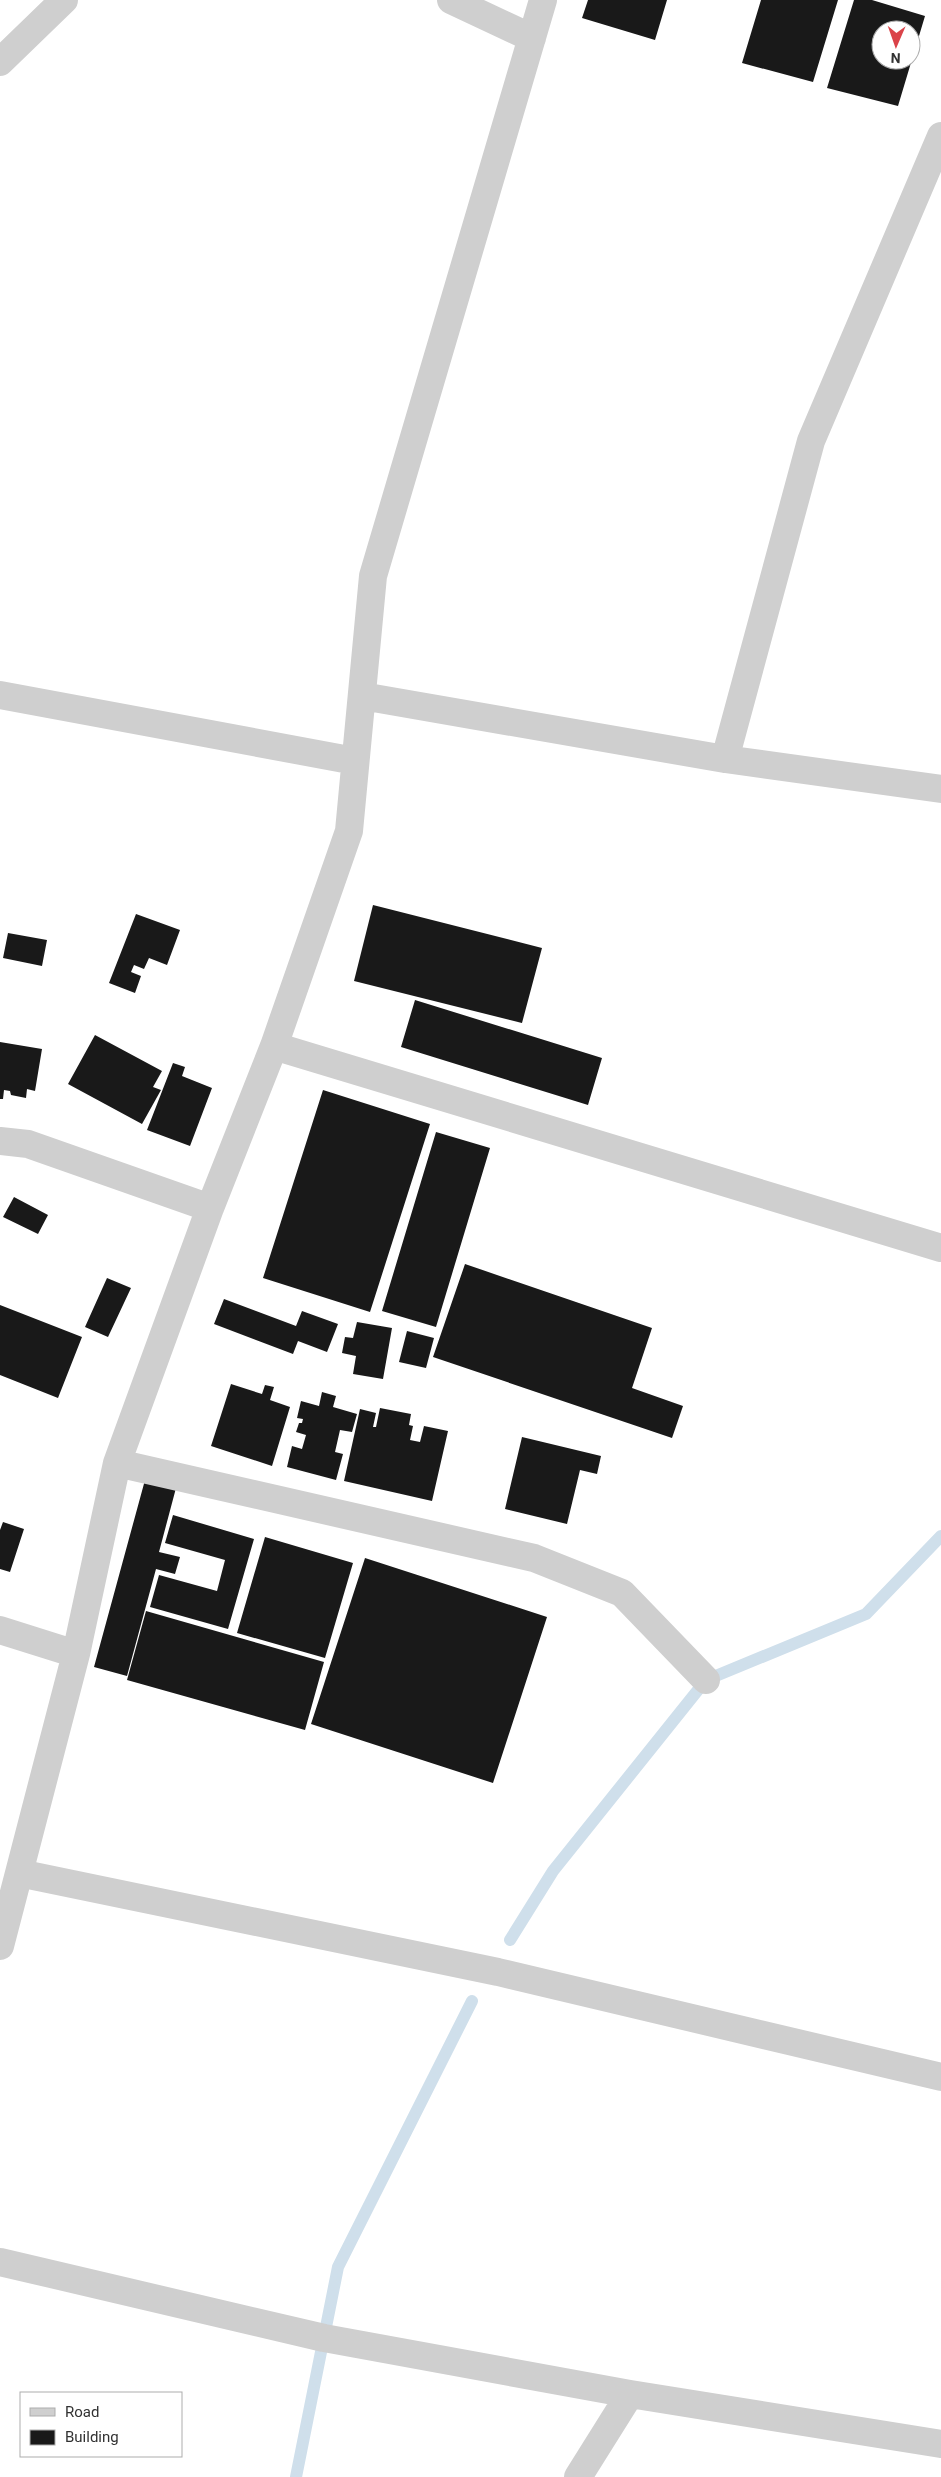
<svg xmlns="http://www.w3.org/2000/svg" width="941" height="2477" viewBox="0 0 941 2477" font-family="Roboto,sans-serif">
<style>
.lines{fill:none;stroke-linecap:round;stroke-linejoin:round}
.stream{stroke:#cfdfeb;stroke-width:12}
.building{fill:#191919;fill-rule:evenodd}
.minor{stroke:#cfcfcf;stroke-width:28}
</style>
<rect width="100%" height="100%" fill="#fff"/>
<g class="lines">
<!-- stream -->
<path class="stream" d="M510,1940L553,1871L706,1680L866,1614L941,1536
M296,2477L338,2267L472,2001"/>
</g>
<!-- building -->
<path class="building" d="M588,0H667L655,40L582,18Z
M761,0H838L813,82L742,63Z
M854,0H872L925,16L898,106L827,88ZM881,30H911V60H881Z
M373,905L542,948L522,1023L354,981Z
M136,914L180,930L167,965L149,958L144,969L134,965L131,972L141,976L135,993L109,983Z
M8,933L47,940L42,966L3,958Z
M415,1000L602,1058L588,1105L401,1047Z
M95,1035L162,1071L153,1087L161,1090L142,1124L68,1084Z
M0,1042L42,1049L35,1091L27,1089L26,1098L11,1095L10,1091L4,1090L3,1099H0Z
M173,1063L185,1067L182,1076L212,1088L190,1146L147,1130Z
M323,1090L430,1124L370,1312L263,1278Z
M436,1132L490,1148L436,1327L382,1311Z
M14,1197L48,1215L38,1234L3,1217Z
M465,1264L652,1328L632,1388L683,1406L672,1438L433,1357Z
M107,1278L131,1288L108,1337L85,1327Z
M224,1299L296,1326L302,1311L338,1324L327,1352L298,1341L293,1354L214,1324Z
M0,1305L82,1337L58,1398L0,1375Z
M357,1322L392,1328L383,1379L353,1374L356,1356L342,1353L345,1337L353,1338Z
M407,1331L434,1338L426,1368L399,1362Z
M231,1384L262,1394L265,1385L274,1387L270,1400L290,1407L272,1466L211,1446Z
M322,1392L336,1396L333,1407L357,1414L352,1432L340,1430L335,1452L343,1454L336,1480L287,1467L292,1446L302,1449L306,1435L296,1432L299,1423H302L303,1419L297,1418L301,1401L319,1406Z
M380,1408L411,1414L409,1425L413,1426L410,1440L420,1442L424,1426L448,1431L432,1501L344,1481L360,1409L376,1413L373,1427H376Z
M522,1437L601,1456L597,1474L580,1470L567,1524L505,1509Z
M145,1480L176,1488L159,1552L180,1557L175,1574L156,1569L127,1676L94,1667Z
M173,1515L254,1539L228,1629L150,1607L159,1575L217,1591L225,1560L165,1543Z
M3,1522L24,1529L10,1572L0,1569V1530Z
M265,1537L353,1563L325,1658L237,1633Z
M365,1558L547,1617L493,1783L311,1724Z
M146,1611L324,1662L305,1730L127,1680Z"/>
<g class="lines">
<!-- minor -->
<path class="minor" d="M451,0L532,38
M0,62L64,0
M0,695L355,761
M362,696L725,759L941,789
M725,759L811,441L941,136
M274,1046L941,1248
M0,1141L28,1144L210,1208
M117,1463L534,1558L622,1593L706,1680
M0,1630L76,1654
M19,1873L498,1972L941,2077
M0,1946L76,1654L117,1463L210,1208L274,1046L349,831L373,576L543,0
M0,2262L324,2338L630,2394L941,2444
M578,2477L630,2394"/>
</g>
<!-- legend -->
<rect x="20" y="2392" width="162" height="65" fill="#ffffff" stroke="#adadad"/>
<rect x="30" y="2408" width="25" height="8" fill="#cfcfcf" stroke="#adadad"/>
<text x="65" y="2417" font-size="15" fill="#323232">Road</text>
<rect x="30" y="2430" width="25" height="15" fill="#191919" stroke="#adadad"/>
<text x="65" y="2442" font-size="15" fill="#323232">Building</text>
<!-- north arrow -->
<g transform="translate(896 45) rotate(182)"><circle r="24" fill="#ffffff" stroke="#adadad"/>
<path d="M0-4L9 19L0 12L-9 19Z" fill="#da4349"/>
<text y="-8" font-size="14" font-weight="bold" text-anchor="middle" fill="#323232">N</text>
</g>
</svg>
